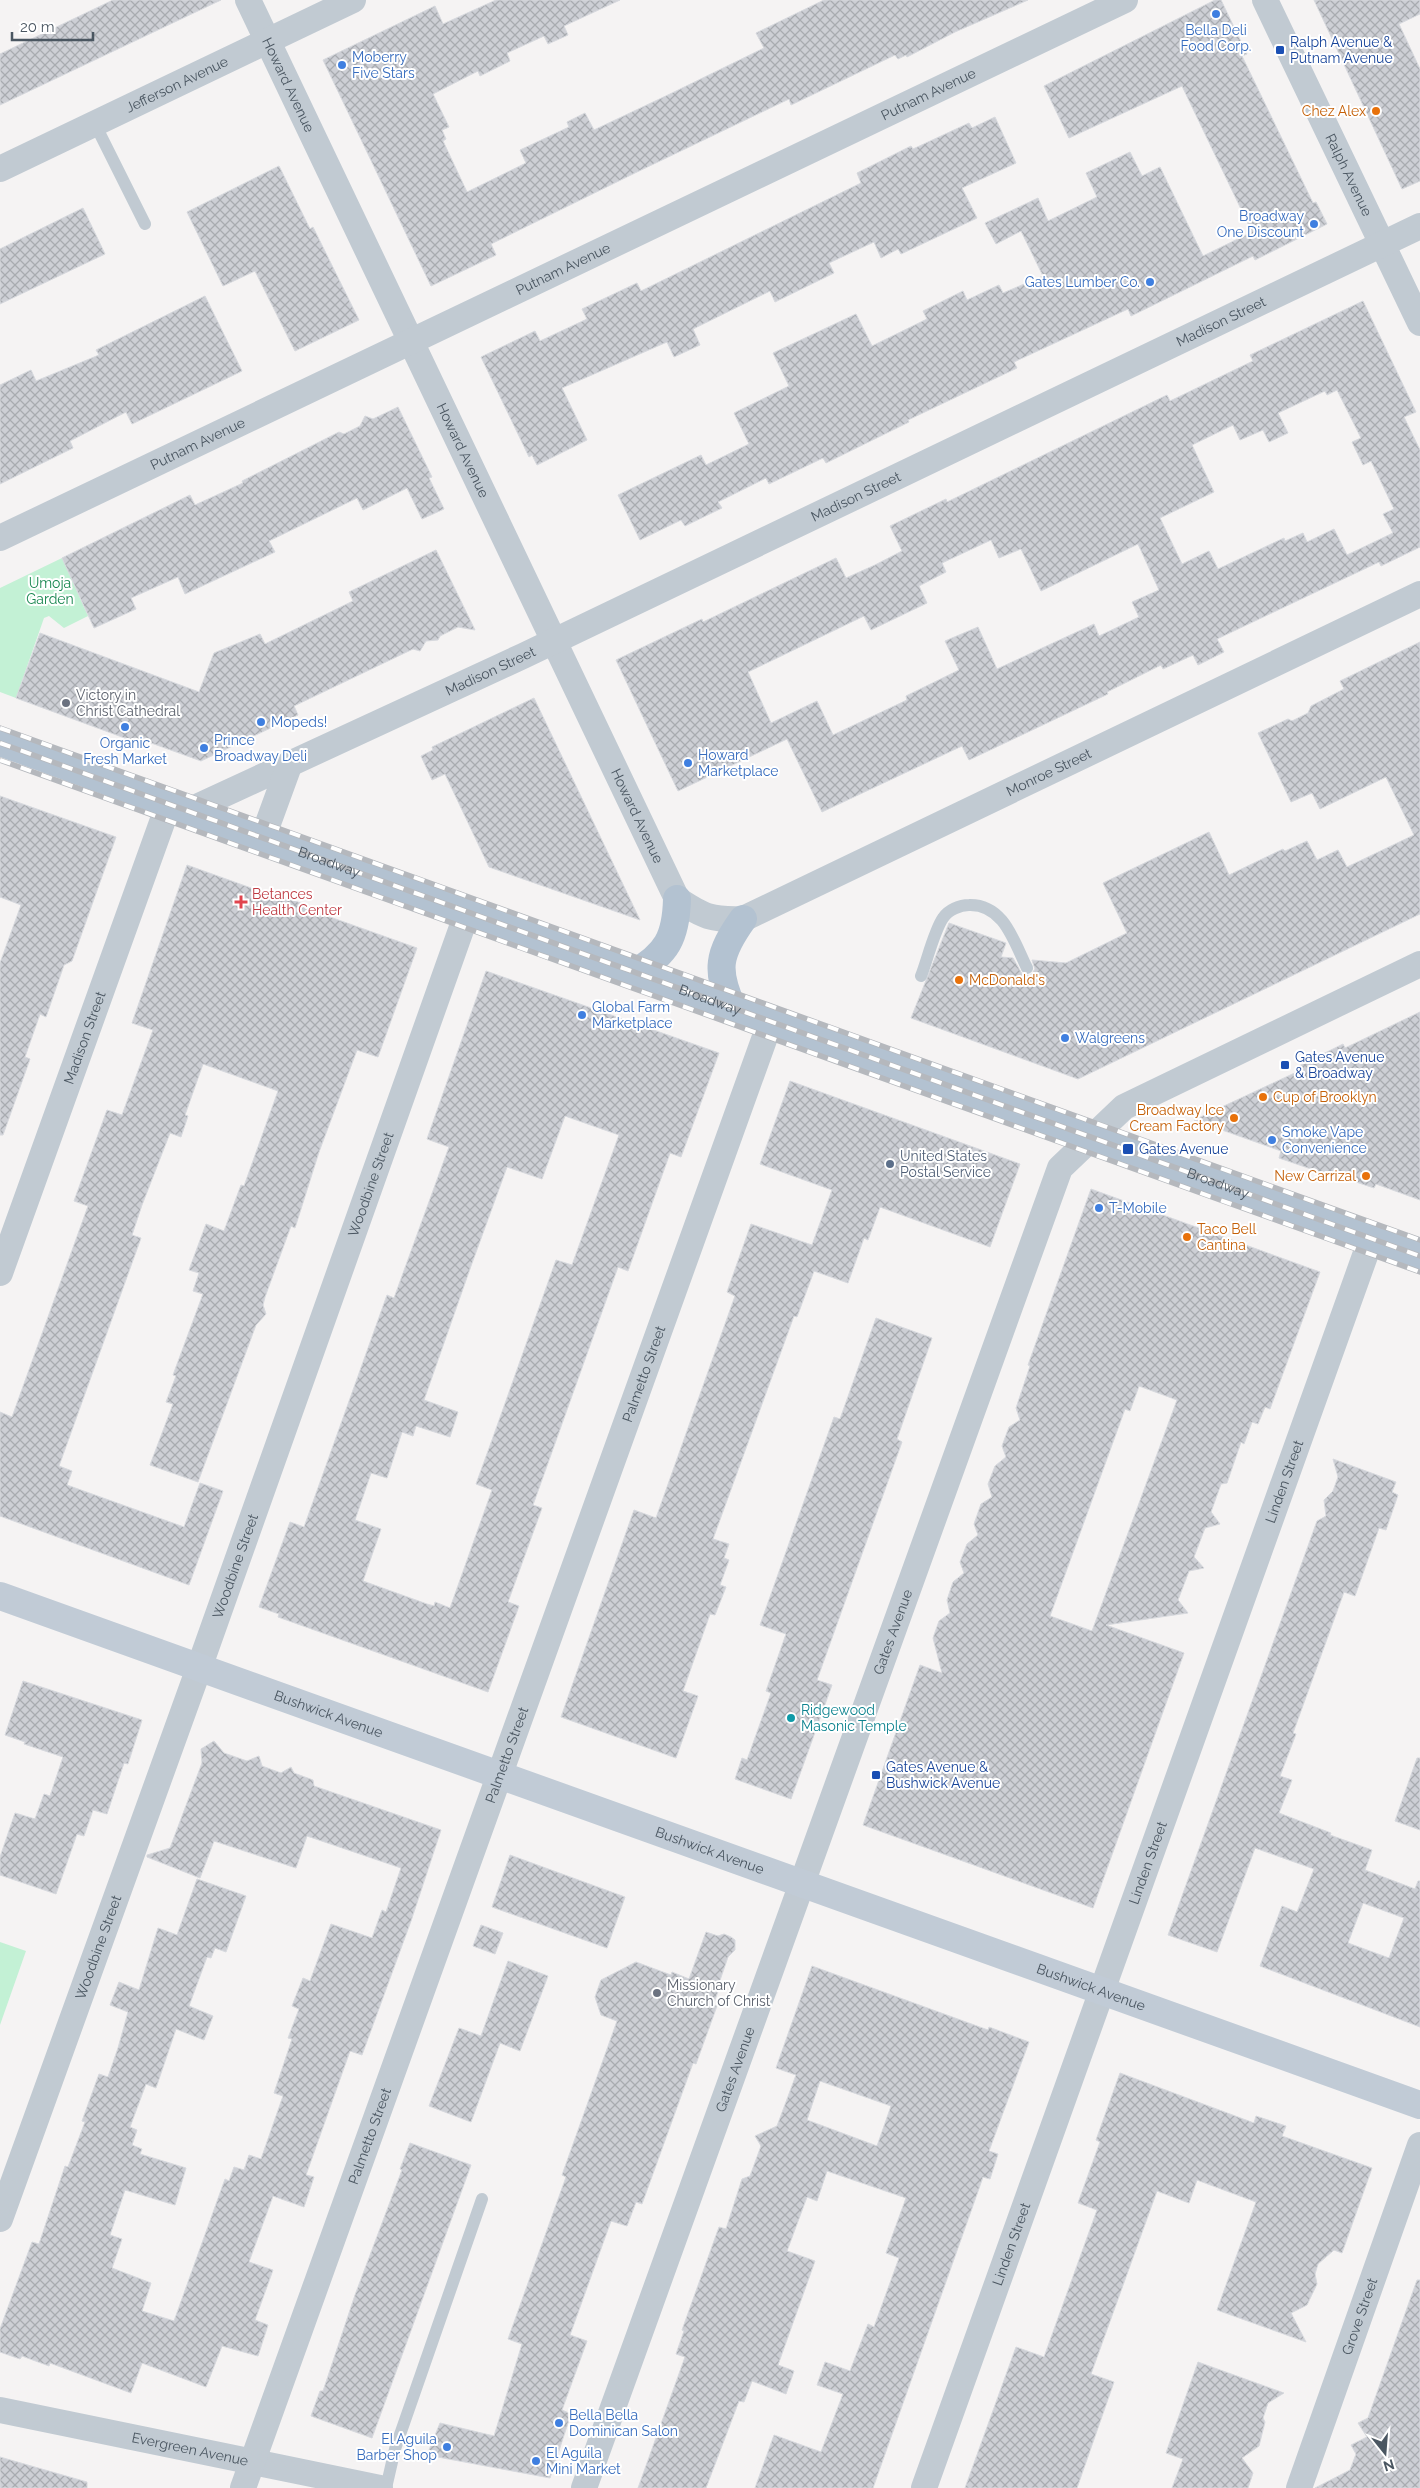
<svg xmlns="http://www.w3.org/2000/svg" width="1420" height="2488" viewBox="0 0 1420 2488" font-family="Raleway,sans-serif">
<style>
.green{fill:#c3f1d5}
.building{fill:url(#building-cross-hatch);stroke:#d7d9de;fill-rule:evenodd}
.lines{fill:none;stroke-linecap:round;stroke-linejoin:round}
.service{stroke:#c1cad2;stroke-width:12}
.minor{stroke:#c1cad2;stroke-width:26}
.secondary{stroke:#c1cbd6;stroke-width:28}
.primary{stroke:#b3c2d1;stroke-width:28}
.rail-casing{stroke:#b5b8bd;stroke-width:5.5}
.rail{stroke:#fff;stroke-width:4;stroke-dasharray:11;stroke-linecap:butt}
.shop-dot{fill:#3f7fe0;stroke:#fff;stroke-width:2}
.transit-dot{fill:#1a4fb4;stroke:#fff;stroke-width:2}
.food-dot{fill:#e8710a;stroke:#fff;stroke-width:2}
.worship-dot{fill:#6b7280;stroke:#fff;stroke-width:2}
.health-dot{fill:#e0444e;stroke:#fff;stroke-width:2}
.service-dot{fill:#5c6f8a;stroke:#fff;stroke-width:2}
.culture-dot{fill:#0f9aa8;stroke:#fff;stroke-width:2}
.labels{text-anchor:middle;stroke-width:4;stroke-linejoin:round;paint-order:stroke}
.shop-label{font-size:14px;fill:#366cbe;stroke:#fff;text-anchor:start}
.transit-label{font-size:14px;fill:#164399;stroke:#fff;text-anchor:start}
.street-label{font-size:14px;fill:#4a5661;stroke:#fff}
.food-label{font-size:14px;fill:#c56008;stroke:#fff;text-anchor:end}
.park-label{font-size:14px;fill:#17864f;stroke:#fff}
.worship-label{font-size:14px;fill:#5b616d;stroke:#fff;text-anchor:start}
.health-label{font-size:14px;fill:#be3a42;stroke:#fff;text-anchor:start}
.service-label{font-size:14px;fill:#4e5e75;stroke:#fff;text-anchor:start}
.culture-label{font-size:14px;fill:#0d838f;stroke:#fff;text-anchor:start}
</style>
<defs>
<pattern id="building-cross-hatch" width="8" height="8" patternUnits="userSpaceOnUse" patternTransform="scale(1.25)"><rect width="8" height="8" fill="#cdcfd5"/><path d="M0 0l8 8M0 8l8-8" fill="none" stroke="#a8abb0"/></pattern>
</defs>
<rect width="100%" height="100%" fill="#f5f3f3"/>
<!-- green -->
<path class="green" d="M62,558L88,616L64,628L49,616L44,618L16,698L0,692V588Z
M0,1942L26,1951L0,2025Z"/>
<!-- building -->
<path class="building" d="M113,0H221L0,105V54Z
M496,0H620L564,26L568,35L548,44L544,36L507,53L510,61L480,76L478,71L433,94L449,127L442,130L446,139L443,141L467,192L526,163L520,150L569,127L567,122L585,113L594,130L670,94L764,48L756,33L824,0H1028L955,32L907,57L906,55L898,59L895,55L791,105L789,99L637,172L491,244L496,255L431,286L323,60L435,6L443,24Z
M1215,0H1221L1247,54L1242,56L1313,203L1316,202L1327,224L1255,260L1253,256L1131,316L1128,309L1014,362L1017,368L908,420L909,422L826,463L823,458L769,484L766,478L718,502L722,508L685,526L681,520L640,540L618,495L701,455L706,465L749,444L734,413L789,386L773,353L856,314L872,346L927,319L923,311L963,291L967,300L999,285L1003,293L1043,276L1021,231L996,244L985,223L1038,198L1048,221L1097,197L1086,173L1130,152L1142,176L1160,167L1203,256L1252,232L1182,86L1069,138L1044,86Z
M1314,0H1420V14L1399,24L1420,69V181L1402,189Z
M995,117L1016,163L962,188L977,218L901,254L898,249L881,258L874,242L829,263L834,273L775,302L770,291L693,329L700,345L674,357L667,342L562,388L587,440L537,465L532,455L529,457L481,357L535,331L540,341L587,319L582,309L637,283L641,291L861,183L857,173L911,146L913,149L969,123L972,128Z
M279,166L310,229L313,227L359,320L295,351L255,271L223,286L187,212Z
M83,208L105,254L0,304V249Z
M205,296L242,371L132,424L126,412L70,441L73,448L0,484V385L31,370L36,381L99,355L96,350Z
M1363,301L1416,412L1404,417L1420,450V547L1381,566L1379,562L1217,639L1224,652L1198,665L1193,655L1163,669L1161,665L1107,692L1108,694L969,760L962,746L822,812L787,739L678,791L616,660L702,619L703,622L836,558L846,578L875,565L902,551L890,526L946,499L947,502L1167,395L1170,401L1253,361L1250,355ZM1337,390L1361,438L1352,442L1363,465L1371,461L1394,509L1383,514L1393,533L1347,555L1334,529L1307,542L1303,533L1285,541L1284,538L1218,569L1209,551L1182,564L1160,518L1214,492L1192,445L1233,425L1240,440L1263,430L1269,442L1288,433L1278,413L1325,391L1327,395ZM991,540L999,558L1021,549L1041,591L1138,544L1159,590L1132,602L1139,617L1099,636L1094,624L997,669L978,627L945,641L959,670L906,696L907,700L833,735L817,701L771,723L748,672L864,616L871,630L927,603L919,586L946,572L942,563Z
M398,407L432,477L429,478L444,509L422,519L407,488L363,510L357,498L269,541L275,552L185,594L178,577L131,598L136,609L94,628L62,558L190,495L195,505L243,483L242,481L339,432L344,434L360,426L365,416L373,419Z
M436,550L475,630L458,627L440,636L438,640L426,641L420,651L413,649L294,706L298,715L201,761L143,740L141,744L16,698L40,633L199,692L214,653L260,634L265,644L353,601L349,592Z
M1420,642V914L1078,1079L911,1018L949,923L1006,943L1001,957L1013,958L1022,974L1030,976L1035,969L1032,960L1066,963L1127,933L1103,883L1209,832L1229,875L1283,849L1285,851L1307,841L1317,860L1338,850L1347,867L1414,835L1386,777L1320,809L1312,793L1291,802L1258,733L1288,719L1292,721L1308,713L1311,706L1344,689L1340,681Z
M534,698L640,920L489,867L445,774L432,780L421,756L433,750L432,747Z
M0,796L116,837L72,961L64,965L46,1017L40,1014L25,1057L30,1059L3,1135H0V963L21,905L0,897Z
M187,865L279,898L280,895L303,904L302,907L417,948L378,1057L357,1050L319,1152L295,1228L291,1226L265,1297L263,1305L266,1314L256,1325L198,1482L150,1465L173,1404L166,1402L176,1376L173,1375L203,1294L193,1291L199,1273L189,1270L206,1224L224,1231L241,1185L244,1186L278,1091L203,1064L185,1115L188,1116L181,1137L170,1133L142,1205L132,1235L141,1238L59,1466L72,1471L67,1485L184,1527L200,1483L223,1491L189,1585L0,1516V1412L12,1417L88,1206L74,1201L107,1110L122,1115L153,1030L132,1023Z
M486,971L719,1053L681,1157L670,1153L628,1271L618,1267L533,1505L542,1508L508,1602L519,1606L488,1692L278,1617L279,1614L259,1607L290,1522L304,1527L387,1295L394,1298L442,1166L449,1147L427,1139ZM565,1116L619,1135L572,1265L556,1260L492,1440L476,1484L492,1490L450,1608L435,1602L434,1606L427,1604L363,1581L381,1529L355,1520L371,1473L387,1478L402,1432L413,1436L416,1426L450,1437L458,1412L424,1400L471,1266L507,1167L542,1179Z
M1420,1012V1200L1376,1184L1374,1188L1350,1180L1349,1182L1279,1158L1281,1151L1194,1120L1301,1070L1299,1066L1343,1044L1345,1048Z
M790,1081L1020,1164L990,1247L880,1207L868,1240L864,1238L848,1283L814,1271L797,1317L794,1316L713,1539L729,1544L724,1558L729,1560L720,1585L726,1587L715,1615L710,1614L683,1691L698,1696L676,1758L561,1717L634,1510L656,1518L735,1296L727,1292L751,1224L812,1245L832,1190L760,1164Z
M1091,1189L1320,1272L1270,1409L1265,1407L1258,1424L1252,1422L1244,1444L1241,1442L1227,1483L1221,1484L1211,1512L1220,1524L1205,1528L1194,1557L1204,1568L1189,1571L1178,1600L1188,1613L1106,1625L1184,1653L1093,1908L863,1825L920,1665L942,1673L933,1638L939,1621L950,1613L947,1600L953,1582L964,1573L960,1562L967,1544L978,1535L974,1524L981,1504L992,1497L988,1484L995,1466L1006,1457L1002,1446L1009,1427L1020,1420L1016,1408L1030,1366L1028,1365ZM1139,1386L1177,1400L1092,1631L1050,1616L1125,1409L1130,1411Z
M876,1318L932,1338L897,1439L902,1442L817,1680L832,1685L791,1799L735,1779L742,1758L747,1760L771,1693L766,1691L786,1634L760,1625L834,1417L840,1419Z
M1333,1459L1396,1482L1392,1492L1398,1495L1386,1530L1379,1528L1355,1596L1344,1592L1293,1733L1296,1734L1280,1776L1292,1780L1279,1813L1331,1833L1330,1835L1372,1850L1365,1870L1415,1889L1418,1881H1420V2027L1260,1966L1282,1906L1297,1912L1314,1869L1255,1848L1217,1952L1168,1935L1317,1521L1326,1516L1324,1500L1333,1491L1338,1477ZM1363,1903L1404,1918L1389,1958L1348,1943Z
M23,1681L142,1720L128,1764L124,1763L107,1814L93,1810L84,1836L77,1834L56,1894L0,1875V1857L15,1813L35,1819L44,1794L50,1796L63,1757L24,1744L25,1742L5,1735Z
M214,1741L224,1753L247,1761L259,1756L262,1766L281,1773L291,1767L294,1773L313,1780L314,1786L441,1830L411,1921L362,2055L350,2051L306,2175L314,2177L304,2207L273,2196L249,2262L273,2270L255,2320L268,2325L258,2356L222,2346L206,2387L142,2363L131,2393L50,2363L49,2366L22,2356L20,2359L0,2352V2329L32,2242L39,2244L65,2166L68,2167L85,2122L82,2121L99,2074L108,2077L118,2048L128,2012L110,2005L119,1982L139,1990L158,1928L177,1935L197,1879L246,1896L226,1952L215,1948L211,1958L207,1957L189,2006L213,2016L204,2040L176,2029L156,2088L146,2084L130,2127L137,2130L132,2145L142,2149L140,2154L186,2168L175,2205L125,2190L110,2235L122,2239L112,2268L151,2283L142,2311L174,2321L225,2179L229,2181L234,2167L244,2170L249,2155L261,2159L283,2096L274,2093L292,2039L288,2038L299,2009L292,2006L303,1978L310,1981L331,1924L372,1938L382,1910L386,1912L401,1868L307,1836L296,1868L214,1841L200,1878L147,1857V1855L170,1848L202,1763L201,1749Z
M1417,1758H1420V1830L1395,1821Z
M510,1855L625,1897L607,1948L492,1907Z
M481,1925L503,1933L495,1954L473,1946Z
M706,1932L718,1936L724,1934L731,1937L735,1940V1950L728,1957L717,1989H719L713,2005L717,2006L696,2064L693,2063L642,2204L636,2202L627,2226L611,2221L570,2335L587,2341L562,2410L571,2414L550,2478L427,2455L440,2423L494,2436L522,2344L508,2339L566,2177L562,2175L617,2021L601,2015L595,1997L601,1980L636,1962L671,1975L672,1972L689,1979Z
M508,1961L548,1976L520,2051L500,2043L471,2122L429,2106L459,2028L481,2036Z
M812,1966L988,2030L989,2027L1029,2042L989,2151L998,2154L990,2179L983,2177L976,2197L873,2488H755L774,2435L821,2452L843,2394L817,2385L825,2362L850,2371L868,2324L874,2327L899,2258L886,2253L906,2198L827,2171L817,2201L807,2197L787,2251L815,2261L778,2365L794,2371L786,2394L752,2381L744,2402L739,2401L706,2488H638L685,2357L676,2354L684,2331L682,2330L719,2227L726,2229L742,2179L750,2176L761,2146L755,2136L777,2126L796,2075L776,2068ZM820,2081L891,2106L877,2146L807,2120Z
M1120,2073L1254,2123L1256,2116L1286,2126L1282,2136L1372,2168L1342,2253L1334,2250L1318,2264L1315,2274L1317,2284L1307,2305L1291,2313L1306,2342L1217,2310L1256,2202L1197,2180L1189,2203L1157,2191L1091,2374L1114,2382L1077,2488H965L1016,2347L1044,2357L1097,2210L1078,2203L1100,2142L1096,2140Z
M410,2143L471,2165L372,2438L311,2416L320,2391H323L355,2295L402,2170L400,2169Z
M1417,2280H1420V2488H1315L1350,2470L1356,2454L1351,2445L1367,2437L1358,2423L1368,2418Z
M1198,2362L1284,2393L1268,2403L1263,2418L1265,2422L1259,2446L1242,2458L1253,2473L1248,2488H1172L1183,2459L1166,2453Z
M0,2457L87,2482V2488H0Z"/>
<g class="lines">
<!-- service -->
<path class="service" d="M95,124L145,224
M921,976C927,961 934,931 943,918C948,910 960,905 969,905C1004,904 1014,942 1027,968
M386,2488L395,2449L482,2199"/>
<!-- minor -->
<g class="minor">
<path id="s1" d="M248,0L677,899C704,917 711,920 743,919L1420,594"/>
<path id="s2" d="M1265,0L1420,323"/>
<path id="s3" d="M0,169L353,0"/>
<path id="s4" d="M0,538L1125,0"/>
<path id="s5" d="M190,810L523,656L1420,226"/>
<path d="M263,837L290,763"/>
<path id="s6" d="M0,1273L169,803"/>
<path id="s7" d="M0,2219L199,1668L467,913"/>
<path id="s8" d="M0,2410L380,2488"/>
<path id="s9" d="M243,2488L770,1023"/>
<path id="s10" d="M584,2488L1060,1168L1124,1107L1420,964"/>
<path id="s11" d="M924,2488L1371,1239"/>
<path id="s12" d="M1299,2488L1420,2145"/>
</g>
<!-- secondary -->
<path class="secondary" id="s13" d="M0,1596L1420,2105"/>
<!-- primary -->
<path class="primary" d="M0,742L467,913L1420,1256
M634,973C667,954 676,937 677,899
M733,1009C715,970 718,954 743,919"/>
<!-- rail casing -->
<g class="rail-casing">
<g id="rail">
<path d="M0,728L1420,1240"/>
<path id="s14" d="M0,743L1420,1256"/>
<path d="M0,760L1420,1272"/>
</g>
</g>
<!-- rail -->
<use href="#rail" class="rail"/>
</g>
<!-- markers -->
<g class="shop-dot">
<circle cx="1216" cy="14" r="5"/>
<circle cx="342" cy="65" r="5"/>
<circle cx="1314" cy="224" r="5"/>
<circle cx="1150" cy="282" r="5"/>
<circle cx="261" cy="722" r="5"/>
<circle cx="125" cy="727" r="5"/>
<circle cx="204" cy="748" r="5"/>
<circle cx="688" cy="763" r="5"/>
<circle cx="582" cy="1015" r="5"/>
<circle cx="1065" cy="1038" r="5"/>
<circle cx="1272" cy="1140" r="5"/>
<circle cx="1099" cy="1208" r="5"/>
<circle cx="559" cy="2423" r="5"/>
<circle cx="447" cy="2447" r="5"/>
<circle cx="536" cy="2461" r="5"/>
</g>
<g class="transit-dot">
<rect x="1275" y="45" width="10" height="10" rx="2.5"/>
<rect x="1280" y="1060" width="10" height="10" rx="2.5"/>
<rect x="1122" y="1143" width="12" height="12" rx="2.5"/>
<rect x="871" y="1770" width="10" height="10" rx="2.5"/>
</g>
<g class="food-dot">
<circle cx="1376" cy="111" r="5"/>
<circle cx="959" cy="980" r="5"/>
<circle cx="1263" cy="1097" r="5"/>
<circle cx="1234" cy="1118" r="5"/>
<circle cx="1366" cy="1176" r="5"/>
<circle cx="1187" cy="1237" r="5"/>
</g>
<g class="worship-dot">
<circle cx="66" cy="703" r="5"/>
<circle cx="657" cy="1993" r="5"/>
</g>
<path class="health-dot" d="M238.5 894.5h5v5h5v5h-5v5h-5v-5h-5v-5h5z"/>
<circle class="service-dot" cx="890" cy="1164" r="5"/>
<circle class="culture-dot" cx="791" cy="1718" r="5"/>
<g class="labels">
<!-- shop labels -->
<g class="shop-label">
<text x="1216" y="35" text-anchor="middle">Bella Deli<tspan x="1216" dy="16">Food Corp.</tspan></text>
<text x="352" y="62">Moberry<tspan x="352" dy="16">Five Stars</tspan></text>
<text x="1304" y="221" text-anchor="end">Broadway<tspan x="1304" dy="16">One Discount</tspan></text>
<text x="1140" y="287" text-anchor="end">Gates Lumber Co.</text>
<text x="271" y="727">Mopeds!</text>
<text x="214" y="745">Prince<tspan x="214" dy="16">Broadway Deli</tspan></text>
<text x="125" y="748" text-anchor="middle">Organic<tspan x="125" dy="16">Fresh Market</tspan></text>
<text x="698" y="760">Howard<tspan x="698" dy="16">Marketplace</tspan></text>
<text x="592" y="1012">Global Farm<tspan x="592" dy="16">Marketplace</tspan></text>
<text x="1075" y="1043">Walgreens</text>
<text x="1282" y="1137">Smoke Vape<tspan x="1282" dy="16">Convenience</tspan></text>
<text x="1109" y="1213">T-Mobile</text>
<text x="569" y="2420">Bella Bella<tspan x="569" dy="16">Dominican Salon</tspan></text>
<text x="437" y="2444" text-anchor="end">El Aguila<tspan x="437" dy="16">Barber Shop</tspan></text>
<text x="546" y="2458">El Aguila<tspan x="546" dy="16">Mini Market</tspan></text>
</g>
<!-- transit labels -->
<g class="transit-label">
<text x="1290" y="47">Ralph Avenue &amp;<tspan x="1290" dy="16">Putnam Avenue</tspan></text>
<text x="1295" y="1062">Gates Avenue<tspan x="1295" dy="16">&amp; Broadway</tspan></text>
<text x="1139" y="1154">Gates Avenue</text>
<text x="886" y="1772">Gates Avenue &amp;<tspan x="886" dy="16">Bushwick Avenue</tspan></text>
</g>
<!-- street labels -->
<g class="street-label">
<text dy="5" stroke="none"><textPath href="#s1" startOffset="94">Howard Avenue</textPath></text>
<text dy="5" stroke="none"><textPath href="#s3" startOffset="196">Jefferson Avenue</textPath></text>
<text dy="5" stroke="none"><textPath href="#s4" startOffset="1029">Putnam Avenue</textPath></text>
<text dy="5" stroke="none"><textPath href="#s2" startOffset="194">Ralph Avenue</textPath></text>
<text dy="5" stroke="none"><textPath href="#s4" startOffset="624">Putnam Avenue</textPath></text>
<text dy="5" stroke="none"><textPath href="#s5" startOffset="1141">Madison Street</textPath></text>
<text dy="5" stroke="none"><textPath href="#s4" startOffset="219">Putnam Avenue</textPath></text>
<text dy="5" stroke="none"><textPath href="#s1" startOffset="499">Howard Avenue</textPath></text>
<text dy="5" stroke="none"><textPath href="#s5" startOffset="736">Madison Street</textPath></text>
<text dy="5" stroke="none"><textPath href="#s5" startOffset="331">Madison Street</textPath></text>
<text dy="5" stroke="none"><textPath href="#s1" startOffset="1406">Monroe Street</textPath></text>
<text dy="5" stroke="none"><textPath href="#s1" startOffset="904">Howard Avenue</textPath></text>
<text dy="5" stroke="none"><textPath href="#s14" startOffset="350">Broadway</textPath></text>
<text dy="5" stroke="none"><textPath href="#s14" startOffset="755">Broadway</textPath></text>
<text dy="5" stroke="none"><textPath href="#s6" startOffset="250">Madison Street</textPath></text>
<text dy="5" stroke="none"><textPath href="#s14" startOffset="1295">Broadway</textPath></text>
<text dy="5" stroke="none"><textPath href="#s7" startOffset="1099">Woodbine Street</textPath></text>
<text dy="5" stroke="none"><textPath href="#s9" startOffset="1184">Palmetto Street</textPath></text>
<text dy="5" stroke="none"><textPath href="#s11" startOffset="1069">Linden Street</textPath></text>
<text dy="5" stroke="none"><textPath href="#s7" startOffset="694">Woodbine Street</textPath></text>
<text dy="5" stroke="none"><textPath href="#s10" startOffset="910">Gates Avenue</textPath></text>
<text dy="5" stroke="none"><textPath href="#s13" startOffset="349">Bushwick Avenue</textPath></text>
<text dy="5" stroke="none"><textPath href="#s9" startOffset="779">Palmetto Street</textPath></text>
<text dy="5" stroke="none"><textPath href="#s13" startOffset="754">Bushwick Avenue</textPath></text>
<text dy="5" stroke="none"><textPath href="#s11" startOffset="664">Linden Street</textPath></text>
<text dy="5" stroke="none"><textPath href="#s7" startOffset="289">Woodbine Street</textPath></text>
<text dy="5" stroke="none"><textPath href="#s13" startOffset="1159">Bushwick Avenue</textPath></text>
<text dy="5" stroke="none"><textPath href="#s10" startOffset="445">Gates Avenue</textPath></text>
<text dy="5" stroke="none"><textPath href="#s9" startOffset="374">Palmetto Street</textPath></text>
<text dy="5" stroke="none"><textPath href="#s11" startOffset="259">Linden Street</textPath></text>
<text dy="5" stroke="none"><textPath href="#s12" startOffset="182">Grove Street</textPath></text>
<text dy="5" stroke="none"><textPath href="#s8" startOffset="194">Evergreen Avenue</textPath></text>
</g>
<!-- food labels -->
<g class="food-label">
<text x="1366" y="116">Chez Alex</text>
<text x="969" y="985" text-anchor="start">McDonald's</text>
<text x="1273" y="1102" text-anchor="start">Cup of Brooklyn</text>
<text x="1224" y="1115">Broadway Ice<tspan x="1224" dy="16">Cream Factory</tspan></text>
<text x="1356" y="1181">New Carrizal</text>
<text x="1197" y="1234" text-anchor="start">Taco Bell<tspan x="1197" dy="16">Cantina</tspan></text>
</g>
<!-- park labels -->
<g class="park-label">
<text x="50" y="588">Umoja<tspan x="50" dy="16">Garden</tspan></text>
</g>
<!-- worship labels -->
<g class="worship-label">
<text x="76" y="700">Victory in<tspan x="76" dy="16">Christ Cathedral</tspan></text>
<text x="667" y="1990">Missionary<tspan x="667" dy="16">Church of Christ</tspan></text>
</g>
<!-- health labels -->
<g class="health-label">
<text x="252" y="899">Betances<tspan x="252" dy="16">Health Center</tspan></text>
</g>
<!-- service labels -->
<g class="service-label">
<text x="900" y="1161">United States<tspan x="900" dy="16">Postal Service</tspan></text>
</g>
<!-- culture labels -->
<g class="culture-label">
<text x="801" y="1715">Ridgewood<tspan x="801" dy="16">Masonic Temple</tspan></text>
</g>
</g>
<!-- north arrow -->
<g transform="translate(1385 2453) rotate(163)" stroke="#ffffff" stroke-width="4" paint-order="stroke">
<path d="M0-4L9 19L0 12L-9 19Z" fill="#4a5661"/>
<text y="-8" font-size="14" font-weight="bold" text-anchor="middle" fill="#4a5661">N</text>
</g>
<!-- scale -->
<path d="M12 32v8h81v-8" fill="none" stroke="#4a5661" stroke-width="2.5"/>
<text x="20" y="32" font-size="15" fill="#4a5661" stroke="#ffffff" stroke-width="4" paint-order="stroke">20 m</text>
</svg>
